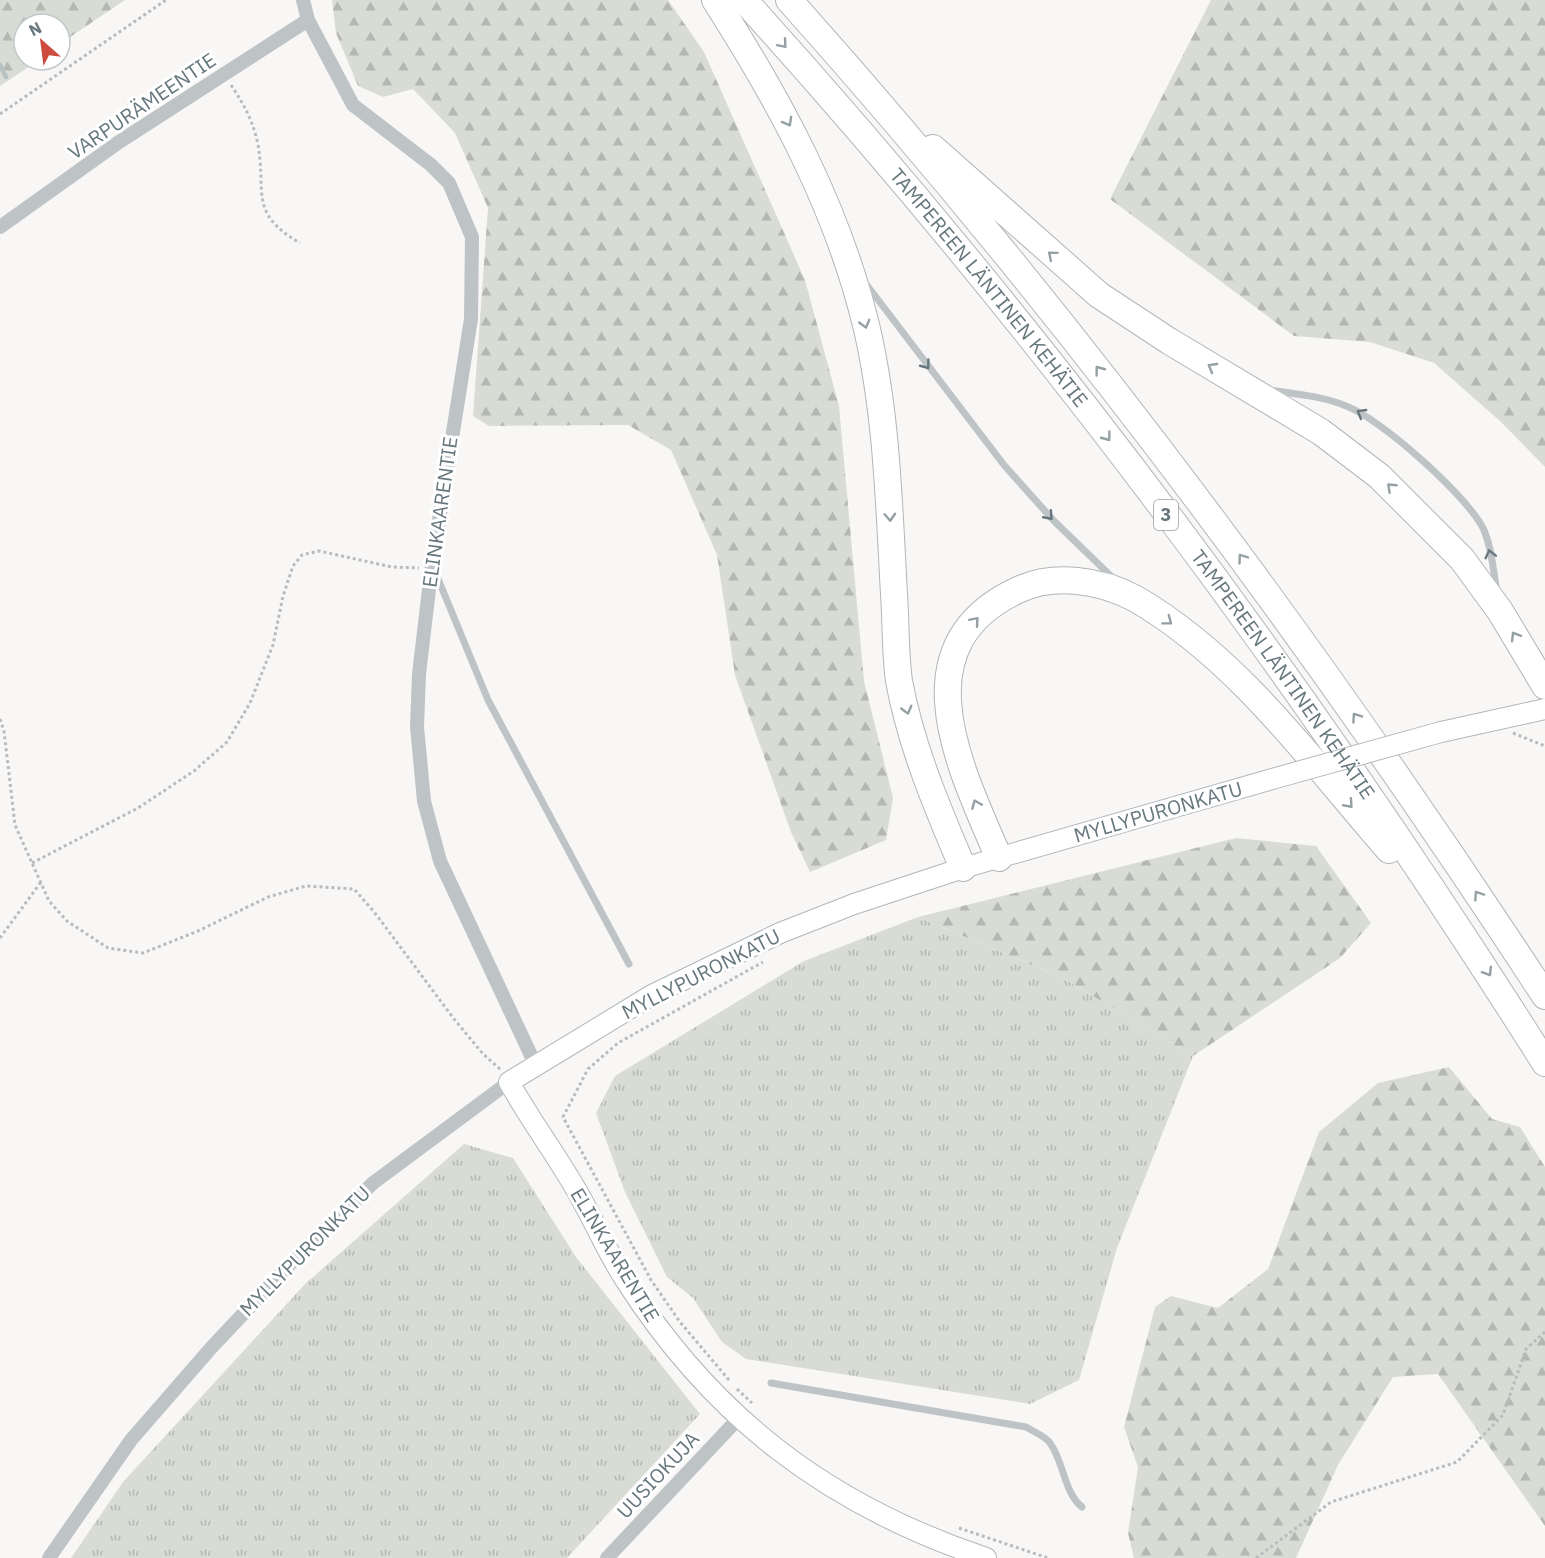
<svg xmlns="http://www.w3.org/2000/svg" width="1545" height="1558" viewBox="0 0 1545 1558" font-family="'IBM Plex Sans',sans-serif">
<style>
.grass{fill:url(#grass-tufts)}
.forest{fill:url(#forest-firs)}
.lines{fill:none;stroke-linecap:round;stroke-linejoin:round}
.stream{stroke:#b5c2c4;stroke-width:4.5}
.secondary-casing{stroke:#b0b7ba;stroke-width:22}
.highway-casing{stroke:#b2b6b8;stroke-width:28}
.path{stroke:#b8bcbe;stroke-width:3;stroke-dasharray:3 3;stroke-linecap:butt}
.lane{stroke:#bec3c5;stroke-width:7}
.street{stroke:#bec3c5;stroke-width:14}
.secondary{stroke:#fff;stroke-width:20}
.highway{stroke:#fff;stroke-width:26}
.secondary-bridge-casing{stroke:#b0b7ba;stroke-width:22;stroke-linecap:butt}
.secondary-bridge{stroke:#fff;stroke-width:20}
.oneway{stroke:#94a0a4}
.oneway2{stroke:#66777d}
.labels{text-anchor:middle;stroke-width:6;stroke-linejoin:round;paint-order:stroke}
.shield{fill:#fff;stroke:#94a0a4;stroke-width:1.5}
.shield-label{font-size:18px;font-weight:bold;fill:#66777d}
.street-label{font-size:20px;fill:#66777d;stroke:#fff}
</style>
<defs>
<pattern id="grass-tufts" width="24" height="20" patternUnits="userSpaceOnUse" patternTransform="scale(1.5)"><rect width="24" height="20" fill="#d9dcd5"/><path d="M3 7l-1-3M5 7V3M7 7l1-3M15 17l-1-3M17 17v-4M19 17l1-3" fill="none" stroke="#b4b7b2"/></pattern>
<pattern id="forest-firs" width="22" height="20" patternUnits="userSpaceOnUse" patternTransform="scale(1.5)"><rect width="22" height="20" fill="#d9dcd5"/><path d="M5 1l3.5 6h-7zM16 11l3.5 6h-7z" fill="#b4b7b2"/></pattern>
</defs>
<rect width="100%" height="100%" fill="#f8f7f6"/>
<!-- grass -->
<path class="grass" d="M918,917L1063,978L1193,1056L1117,1248L1079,1380L1030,1404L746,1359L722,1342L693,1298L667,1277L625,1192L596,1113L615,1076L804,961Z
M464,1144L513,1158L576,1257L700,1414L567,1558H71L123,1482L305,1284Z"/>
<!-- forest -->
<path class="forest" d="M0,0H125L60,44V24H24V60H39L0,86Z
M332,0H668L704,52L805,280L839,406L864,681L893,798L886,840L810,872L791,832L735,675L717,555L671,450L628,425L489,426L473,416L488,208L455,133L413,89L383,97L358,86L336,33Z
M1211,0H1545V467L1501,422L1434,363L1370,342L1294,336L1110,199Z
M1236,838L1316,846L1371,923L1340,958L1193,1056L1063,978L918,917Z
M1449,1067L1492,1119L1520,1127L1545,1167V1526L1438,1374L1393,1377L1338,1465L1296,1558H1134L1128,1533L1138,1467L1124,1427L1155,1307L1171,1296L1218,1308L1268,1269L1319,1132L1378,1083Z"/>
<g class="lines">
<!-- stream -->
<path class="stream" d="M0,65L6,77"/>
<!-- secondary casing -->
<g class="secondary-casing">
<path id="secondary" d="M1441,732L1545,709
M986,1558C828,1505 713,1418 624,1278C605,1248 592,1216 574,1186C553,1150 529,1118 509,1082L652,995L780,933L854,904L963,868L1272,779"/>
</g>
<!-- highway casing -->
<g class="highway-casing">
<g id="highway">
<path d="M715,0C781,103 838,208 867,329C887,416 889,505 894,594C896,622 895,653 899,681C911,746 937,807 963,868"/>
<path id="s1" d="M744,0C1042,329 1308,688 1545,1063"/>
<path d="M789,0C1067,311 1317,647 1545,996"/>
<path d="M933,148L1099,295L1169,341L1321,432L1379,476L1462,559L1500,611L1545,686"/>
<path d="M999,858C961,769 897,646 1018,590C1054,573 1101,580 1136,599C1239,659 1312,762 1389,850"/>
</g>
</g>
<!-- path -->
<path class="path" d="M231,85C243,103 252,119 257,140C268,190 246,212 300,243
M0,114L166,0
M0,719L4,731L15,825L49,901L67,921L108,948L143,953L198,931L268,897L306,886L354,889L375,913L454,1019L483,1054L501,1070
M1513,733L1545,746
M32,863L138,808L194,771L227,742L250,703L273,645L283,596L293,566L302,555L319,551L392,567L419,568
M0,938L41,882
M729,1380L680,1322L651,1280L563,1117L588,1069L618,1043L763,962
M737,1389L752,1403
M959,1528L1048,1558
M1256,1558L1331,1502L1457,1462L1503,1415L1526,1349L1545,1332"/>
<!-- lane -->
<path class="lane" d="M866,284L1004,465L1054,521L1115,580
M1270,390C1296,394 1322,396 1346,406C1380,418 1466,495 1483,528C1492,547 1493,571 1497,591
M434,569L488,700L629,964
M771,1383L1026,1427C1034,1432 1045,1436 1050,1443C1064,1462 1064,1493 1082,1507"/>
<!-- street -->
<path class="street" d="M303,0L308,20L353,105L431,165L449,183L472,237L471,319L432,564L419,674L417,727L424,801L440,861L535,1064
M0,227L119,142L308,20
M49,1558L131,1440L211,1348L292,1262L373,1183L509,1082
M607,1558L738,1419"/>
<!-- secondary -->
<use href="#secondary" class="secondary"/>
<!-- highway -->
<use href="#highway" class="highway"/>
<!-- secondary-bridge casing -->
<g class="secondary-bridge-casing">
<path id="secondary-bridge" d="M1272,779L1441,732"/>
</g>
<!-- secondary-bridge -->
<use href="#secondary-bridge" class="secondary-bridge"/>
</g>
<!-- one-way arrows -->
<defs><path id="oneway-chevron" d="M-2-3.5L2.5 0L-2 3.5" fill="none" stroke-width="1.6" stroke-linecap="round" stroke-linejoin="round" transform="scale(1.5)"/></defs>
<g class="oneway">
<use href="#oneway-chevron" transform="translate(783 44) rotate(49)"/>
<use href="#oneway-chevron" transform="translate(788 122) rotate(61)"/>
<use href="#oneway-chevron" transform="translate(1052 255) rotate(-140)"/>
<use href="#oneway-chevron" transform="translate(865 324) rotate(75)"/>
<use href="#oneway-chevron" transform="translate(1212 367) rotate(-150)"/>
<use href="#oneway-chevron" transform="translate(1099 370) rotate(-127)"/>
<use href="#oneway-chevron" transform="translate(1107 437) rotate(53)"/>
<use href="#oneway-chevron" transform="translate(1391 487) rotate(-137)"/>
<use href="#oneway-chevron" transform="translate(890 517) rotate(87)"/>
<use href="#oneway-chevron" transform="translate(1242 558) rotate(-126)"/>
<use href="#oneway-chevron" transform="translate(975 621) rotate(-49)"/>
<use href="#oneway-chevron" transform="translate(1168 621) rotate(37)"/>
<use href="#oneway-chevron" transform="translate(1515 636) rotate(-121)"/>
<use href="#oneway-chevron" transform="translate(907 710) rotate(75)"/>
<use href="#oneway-chevron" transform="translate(1356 717) rotate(-125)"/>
<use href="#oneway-chevron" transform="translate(976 804) rotate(-113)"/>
<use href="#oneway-chevron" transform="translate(1349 804) rotate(48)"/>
<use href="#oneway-chevron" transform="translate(1478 895) rotate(-124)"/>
<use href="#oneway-chevron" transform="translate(1488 972) rotate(58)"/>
</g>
<g class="oneway2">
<use href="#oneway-chevron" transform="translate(926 365) rotate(53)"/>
<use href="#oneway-chevron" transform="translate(1361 413) rotate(-150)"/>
<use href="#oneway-chevron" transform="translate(1049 516) rotate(48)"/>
<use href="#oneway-chevron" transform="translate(1490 554) rotate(-104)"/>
</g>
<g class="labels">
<!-- shield labels -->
<rect class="shield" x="1154" y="500" width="24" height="30" rx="4.5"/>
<g class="shield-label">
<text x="1166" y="521">3</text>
</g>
<!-- street labels -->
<g class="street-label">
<text transform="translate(142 106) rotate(-34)" y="7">VARPURÄMEENTIE</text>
<text dy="7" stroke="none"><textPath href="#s1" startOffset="378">TAMPEREEN LÄNTINEN KEHÄTIE</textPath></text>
<text transform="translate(440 512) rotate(-82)" y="7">ELINKAARENTIE</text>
<text dy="7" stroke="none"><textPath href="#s1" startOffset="864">TAMPEREEN LÄNTINEN KEHÄTIE</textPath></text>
<text transform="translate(1158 812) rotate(-16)" y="7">MYLLYPURONKATU</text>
<text transform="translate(701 974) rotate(-27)" y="7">MYLLYPURONKATU</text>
<text transform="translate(305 1251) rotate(-45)" y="7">MYLLYPURONKATU</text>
<text transform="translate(615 1255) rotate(59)" y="7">ELINKAARENTIE</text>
<text transform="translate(658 1475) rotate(-47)" y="7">UUSIOKUJA</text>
</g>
</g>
<!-- north arrow -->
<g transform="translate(42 42) rotate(332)"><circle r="28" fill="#ffffff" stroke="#c2c9cb" stroke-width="1.5"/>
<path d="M0-4.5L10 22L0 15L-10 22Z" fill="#ce4b3f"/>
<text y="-9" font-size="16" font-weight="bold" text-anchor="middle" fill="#66777d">N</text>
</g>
</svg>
